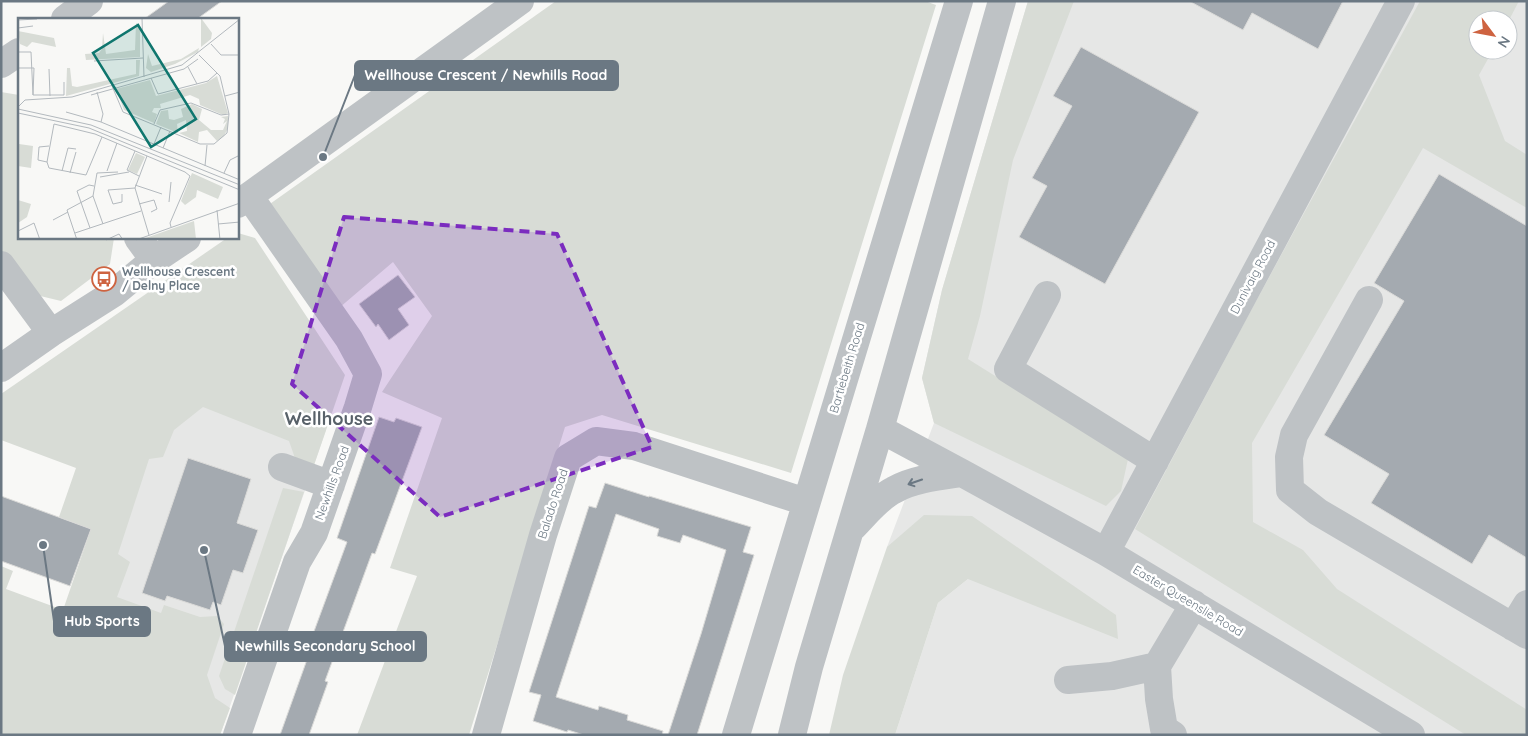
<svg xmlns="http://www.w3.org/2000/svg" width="1528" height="736" viewBox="0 0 1528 736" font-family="Quicksand,sans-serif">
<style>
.built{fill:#e6e7e6;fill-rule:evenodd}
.green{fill:#d8dcd6}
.building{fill:#a4aab0;stroke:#dadad8}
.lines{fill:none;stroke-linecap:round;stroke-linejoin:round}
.minor{stroke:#bec2c5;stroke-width:28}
.oneway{stroke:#6b7883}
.marked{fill:#7b2cbf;fill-opacity:0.2;stroke:#7b2cbf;stroke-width:4;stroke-dasharray:10 6;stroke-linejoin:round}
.labels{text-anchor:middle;stroke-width:5;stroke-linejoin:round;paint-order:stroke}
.poi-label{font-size:12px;font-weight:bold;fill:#6b7883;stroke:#fff;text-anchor:start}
.street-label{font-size:12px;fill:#6b7883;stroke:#fff}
.district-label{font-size:18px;font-weight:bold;fill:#586169;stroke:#fff}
.inset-road{fill:none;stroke:#b3b9be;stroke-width:1}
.view{fill:#0f766e;fill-opacity:0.15;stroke:#0f766e;stroke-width:2.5}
.inset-edge{fill:none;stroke:#6b7883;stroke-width:2.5}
.leader{fill:none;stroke:#6b7883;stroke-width:2}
.callout-dot{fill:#6b7883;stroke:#fff;stroke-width:2}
.callout{fill:#6b7883;stroke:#6b7883;stroke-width:2}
.callout-label{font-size:14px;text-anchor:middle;font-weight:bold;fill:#fff}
</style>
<rect width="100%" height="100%" fill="#f8f8f6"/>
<!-- built -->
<path class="built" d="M1028,1H1527V735H895L938,603L968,579L887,547L934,423L922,378L942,290ZM1478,20H1508V50H1478Z
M215,387L326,430L220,735L87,603L150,437Z"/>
<!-- green -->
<path class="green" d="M556,1H925L936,5L791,473L602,415L565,427L469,735H357L417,576L390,568L442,418L382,392L432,316L393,262L339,308L267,206Z
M1028,1H1074L1013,160L980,316L968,359L1128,459L1121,491L1106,506L934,423L922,378L942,290Z
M1420,1H1519L1508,22V20H1478V50H1493L1479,75L1505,141L1527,155V208L1423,148L1252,443L1253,522L1303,550L1337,589L1527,710V735H1466L1135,529L1249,314Z
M1,92L19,95V238H114L110,264L61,301L32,294L1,252Z
M238,233L255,238L345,375L312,471L297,464L289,441L203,407L174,430L163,457L149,459L118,554L130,562L117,597L161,613L164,605L200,617L217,616L224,624L207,675L215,698L230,708L220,735H1V566L13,571L6,589L63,610L91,529L59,517L76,468L1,440V394L227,238H238Z
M283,488L304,492L235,695L225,689L219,676Z
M924,515L972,516L1116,615L1118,639L968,579L938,603L895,735H829L843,675L887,547Z"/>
<!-- building -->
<path class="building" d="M169,1H222L197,19H144Z
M1189,1H1343L1318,49L1252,13L1243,30Z
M1081,47L1199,112L1105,284L1019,237L1047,186L1032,178L1072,106L1053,96Z
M1439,174L1527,226V558L1489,535L1472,564L1371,503L1389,474L1324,435L1404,301L1374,283Z
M398,275L415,297L398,309L409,325L389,340L378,324L376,327L359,304Z
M379,417L394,422L396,418L422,427L375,554L372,553L325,681L328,682L309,735H280L309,654L306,653L347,542L337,538Z
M188,458L251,479L237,523L258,530L243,573L233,570L221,605L213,602L210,610L167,596L165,601L142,593Z
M605,483L649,497V496L751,527L743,552L754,555L697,735H668L701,634L726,550L683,535L680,543L657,536L659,529L616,514L556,697L598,710L599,706L628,715L627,720L663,731L662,735H584L568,730L567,732L533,721L541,695L529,692L589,506L596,508Z
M1,496L91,529L70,586L1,561Z"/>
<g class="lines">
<!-- minor -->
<path class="minor" d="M65,19L89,1
M1,64L19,52
M238,204L520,1
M138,238L154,260
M1,265L51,333
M1047,295L1008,369L1155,461
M1369,300L1294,435L1289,457L1290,490L1318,512L1527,635
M1,368L51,333L114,293L154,260L187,238
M880,429L962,473L1106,552L1411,735
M282,467L331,485
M853,527C866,514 878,498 894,490C912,479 941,476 962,473
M1106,552L1401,1
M1513,627L1527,604
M1068,680L1112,676L1157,666
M237,735L297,562L314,533L358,407L368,374L349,339L249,196
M486,735L543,535L568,458L596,441L634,446L806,502
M736,735L959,1
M792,735L809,667L880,429L1002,1
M1173,735L1164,729L1159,699L1157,666L1194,604"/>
</g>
<!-- one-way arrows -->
<defs><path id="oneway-shaft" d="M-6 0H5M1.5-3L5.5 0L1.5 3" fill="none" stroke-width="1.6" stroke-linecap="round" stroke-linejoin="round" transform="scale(1.25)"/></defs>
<use class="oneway" href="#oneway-shaft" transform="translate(915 482) rotate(161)"/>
<!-- marked area -->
<path class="marked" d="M344,217L557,234L652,447L440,517L292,384Z"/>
<!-- icons -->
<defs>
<g id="bus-ring" transform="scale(1.25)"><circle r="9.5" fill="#fff" stroke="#ce6340" stroke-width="1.5"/><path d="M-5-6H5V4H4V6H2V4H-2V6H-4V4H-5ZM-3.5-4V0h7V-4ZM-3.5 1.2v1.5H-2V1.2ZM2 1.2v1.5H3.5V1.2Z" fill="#ce6340"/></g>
</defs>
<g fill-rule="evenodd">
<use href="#bus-ring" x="104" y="279"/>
</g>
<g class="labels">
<!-- poi labels -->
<g class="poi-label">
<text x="122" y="276">Wellhouse Crescent<tspan x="122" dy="14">/ Delny Place</tspan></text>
</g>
<!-- street labels -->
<g class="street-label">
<text transform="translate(1253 277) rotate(-62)" y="4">Dunivaig Road</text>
<text transform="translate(847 368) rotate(-73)" y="4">Bartiebeith Road</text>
<text transform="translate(332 483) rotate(-70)" y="4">Newhills Road</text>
<text transform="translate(553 504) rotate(-72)" y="4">Balado Road</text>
<text transform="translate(1188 601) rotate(31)" y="4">Easter Queenslie Road</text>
</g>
<!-- district labels -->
<g class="district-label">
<text x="329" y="425">Wellhouse</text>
</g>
</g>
<!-- overview -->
<g transform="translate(18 18)">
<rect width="221" height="221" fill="#f8f8f6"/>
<path d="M183,0L194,15L193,21L183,29ZM118,5L122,8V39L68,42L67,36L81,35L84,31L85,15L88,36L117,32ZM0,13L36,20L38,29L14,24L9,29L2,26ZM181,30L180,34L157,46L133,54L128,50L130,36L134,48L163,41ZM118,42H122L121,58L48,78L49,50H52L54,68L59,69L118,56ZM199,58L210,95L205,97L182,87L181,81L172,77L142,86L143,90H136L134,94L139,96L136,105L106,92L98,71L132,62L138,78L188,65ZM174,86L184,91L181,102L193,112H205L209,103L205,106L207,101L203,99L210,98V110L206,118L199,123L189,112L181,114L180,124L161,115L169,113L168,102L159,106L160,115L138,106L143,93L150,92L151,101L156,102L165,99L163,91ZM0,122L1,126L15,128L13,150L0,148ZM118,135L127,139L119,156L110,152ZM174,155L205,169L200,181L179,172L178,179L167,187L163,183ZM0,182L13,186L9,199L0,205ZM176,203L178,221L122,222L139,216Z" fill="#d8dcd6"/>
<path class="inset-road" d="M124,0L126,59M0,2L19,1M0,10L15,8M193,26L203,37H222M0,34H13L15,77M76,43L125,40M170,49L179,66M0,50H16L15,77M31,51L32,78M133,60L140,76L190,63L199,55M94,68L105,94L182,126H196L209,115L211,96L202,58L181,37M79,74L85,96L83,104M15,77H46V64M73,77L166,51L180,41M207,78L222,74M0,89L7,82L54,79L164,47L222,1M0,91L73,107L222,167M48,94L83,104L222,162M0,95L71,110L222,172M136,106L142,92L173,85L203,97L211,96M136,126L143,109M145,130L152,113M117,133L109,152L121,158M129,138L117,170L131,217M29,144L36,106L77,116L167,154L172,158L152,205L153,209M29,144L31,150L68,157L84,119M29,144L20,142L21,129L31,128M187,148L189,127M44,153L50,130L58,131M89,153L99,125M52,155L58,134M206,155L212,142L222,137M82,159L111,154M117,167L144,176M104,176V184L95,186L90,172L117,170M151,184L153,164M121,186L136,182L139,191L133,194M199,192L202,222M35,202L50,194M85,206L75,178L79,155L100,154M200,206L222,204M72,210L59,173L71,167L76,168M0,213L16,205L22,222M57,215L123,193M59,222L49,192L75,178M88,222L101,216L105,222M118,222L222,185"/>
<path class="view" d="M120,7L178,101L133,129L75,35Z"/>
<rect width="221" height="221" class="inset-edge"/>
</g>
<!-- callouts -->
<path class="leader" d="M323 157L355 75M43 545L54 621M204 550L225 646"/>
<g class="callout-dot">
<circle cx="323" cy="157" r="5"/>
<circle cx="43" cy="545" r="5"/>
<circle cx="204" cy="550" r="5"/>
</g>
<g class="callout">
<rect x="355" y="61" width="263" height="29" rx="5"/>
<rect x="54" y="607" width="96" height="29" rx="5"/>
<rect x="225" y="632" width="201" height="29" rx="5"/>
</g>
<g class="callout-label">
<text x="486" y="80">Wellhouse Crescent / Newhills Road</text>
<text x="102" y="626">Hub Sports</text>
<text x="325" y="651">Newhills Secondary School</text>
</g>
<!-- border -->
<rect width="1528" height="736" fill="none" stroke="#6b7883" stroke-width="5"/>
<!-- north arrow -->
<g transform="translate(1493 35) rotate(122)"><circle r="24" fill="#ffffff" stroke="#c4c9cd"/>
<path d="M0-4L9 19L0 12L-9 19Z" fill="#ce6340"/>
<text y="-8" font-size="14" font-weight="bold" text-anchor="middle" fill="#6b7883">N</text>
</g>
</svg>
